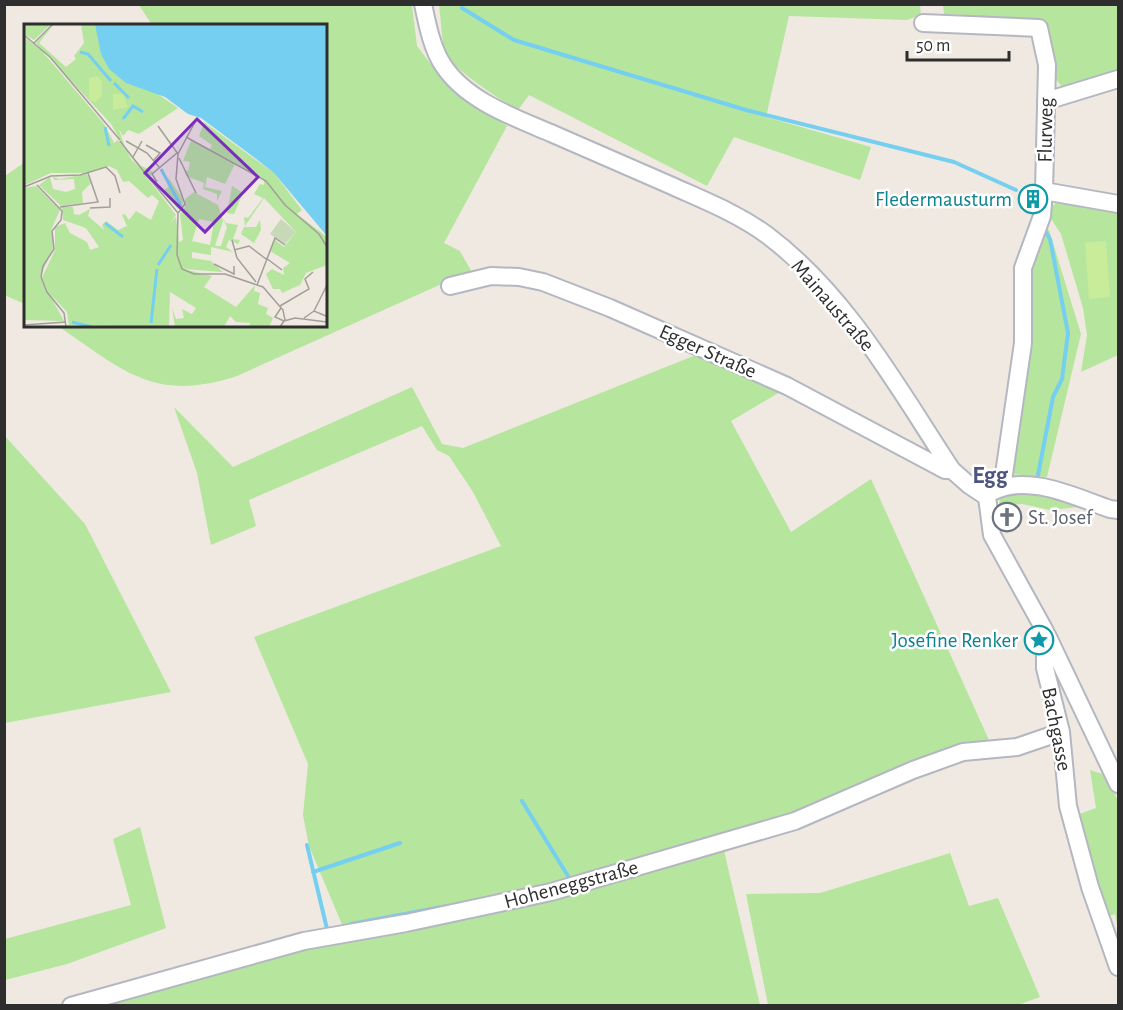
<svg xmlns="http://www.w3.org/2000/svg" width="1123" height="1010" viewBox="0 0 1123 1010" font-family="'Alegreya Sans',sans-serif">
<style>
.green{fill:#b6e59e}
.pitch{fill:#c9ec9a}
.lines{fill:none;stroke-linecap:round;stroke-linejoin:round}
.stream{stroke:#75cff0;stroke-width:4}
.street-casing{stroke:#b4b7c1;stroke-width:20}
.street{stroke:#fff;stroke-width:16}
.labels{text-anchor:middle;stroke-width:5;stroke-linejoin:round;paint-order:stroke}
.street-label{font-size:21px;fill:#2e2e2e;stroke:#fff}
.culture-label{font-size:21px;fill:#0d838f;stroke:#fff;text-anchor:end}
.worship-label{font-size:21px;fill:#5b616d;stroke:#fff;text-anchor:start}
.quarter-label{font-size:24px;font-weight:bold;fill:#4d5680;stroke:#fff}
.inset-river{fill:none;stroke:#75cff0;stroke-width:3}
.inset-road{fill:none;stroke:#a29e99;stroke-width:1.5}
.view{fill:#7b2cbf;fill-opacity:0.15;stroke:#7b2cbf;stroke-width:3}
.inset-edge{fill:none;stroke:#2e2e2e;stroke-width:3}
</style>
<rect width="100%" height="100%" fill="#efe9e1"/>
<!-- green -->
<path class="green" d="M439,4H920L921,15L907,20L789,16L766,117L871,147L860,180L734,137L707,186L529,95L518,110C491,94 466,77 444,55Z
M139,5H412L417,46L446,84L507,126L444,243L460,251L474,276L446,282L237,376C154,403 124,371 58,326H326V26L152,25Z
M943,5H1118V72L1063,88L1053,76L1049,37L1042,19L944,14Z
M25,162V304L4,295L5,176Z
M1060,200L1118,209V355L1081,372L1087,335L1083,308L1061,234L1046,211Z
M1049,230L1081,334L1047,477L1008,474L1023,399L1027,269L1040,231Z
M696,355L780,392L731,421L791,532L871,479L993,749L722,842L760,1005L71,1006L346,934L309,846L303,815L308,764L254,637L501,546L473,492L449,456L437,450L422,426L249,500L256,526L211,545L197,473L174,407L233,467L412,387L442,444L463,448Z
M4,435L85,524L171,692L5,723Z
M1008,491L1052,494L1079,507L1050,510L1022,504L999,506L1000,496Z
M1090,770L1106,775L1118,801V929L1115,914L1105,917L1077,815L1096,808Z
M140,827L166,928L67,964L5,980V939L131,905L113,839Z
M950,853L969,906L998,898L1040,997L1015,1006L768,1005L746,894L820,893Z"/>
<!-- pitch -->
<path class="pitch" d="M1106,241L1110,297L1089,299L1085,243Z"/>
<g class="lines">
<!-- stream -->
<path class="stream" d="M462,8L514,40L746,110L954,162L1016,190
M1038,475L1053,397L1062,379L1068,333L1050,239L1044,229
M522,801L571,881
M307,845L327,929H329
M313,872L400,843
M351,924L447,906"/>
<!-- street casing -->
<g class="street-casing">
<path id="street" d="M423,4C427,23 432,49 443,65C466,101 516,118 553,134C592,151 631,168 670,185C703,200 737,213 767,235C847,295 898,388 952,470L969,485L987,497
M923,23L1039,28L1047,65L1044,191L1042,216L1023,268V343L1002,488
M1046,101L1118,79
M1044,191L1118,204
M450,286L491,276L519,277L543,282L610,308L787,386L945,470H952
M992,492C1028,473 1075,497 1110,509L1118,510
M987,497L992,535L1045,631V668L1061,732L1068,806L1090,887L1118,967
M1047,635L1118,784
M71,1006L304,941L406,923L551,892L795,821L913,770L963,752L1017,747L1061,732"/>
</g>
<!-- street -->
<use href="#street" class="street"/>
</g>
<!-- icons -->
<defs>
<g id="building-ring" transform="scale(1.5)"><circle r="9.5" fill="#fff" stroke="#0f9aa8" stroke-width="1.5"/><path d="M-4-6H4V6H1V3H-1V6H-4ZM-2.5-4.3h1.7v1.8h-1.7ZM.8-4.3h1.7v1.8H.8ZM-2.5-1h1.7V.8h-1.7ZM.8-1h1.7V.8H.8Z" fill="#0f9aa8"/></g>
<g id="church-ring" transform="scale(1.5)"><circle r="9.5" fill="#fff" stroke="#6b7280" stroke-width="1.5"/><path d="M-1.2-6h2.4v3.5h3.3v2.4h-3.3V6h-2.4V-.1h-3.3v-2.4h3.3Z" fill="#6b7280"/></g>
<g id="sight-ring" transform="scale(1.5)"><circle r="9.5" fill="#fff" stroke="#0f9aa8" stroke-width="1.5"/><path d="M0-6L1.8-2.2L6-1.7L2.9 1.2L3.7 5.4L0 3.3L-3.7 5.4L-2.9 1.2L-6-1.7L-1.8-2.2Z" fill="#0f9aa8"/></g>
</defs>
<g fill-rule="evenodd">
<use href="#building-ring" x="1033" y="199"/>
<use href="#church-ring" x="1007" y="517"/>
<use href="#sight-ring" x="1039" y="640"/>
</g>
<g class="labels">
<!-- street labels -->
<g class="street-label">
<text transform="translate(1045 130) rotate(-89)" y="7">Flurweg</text>
<text transform="translate(833 305) rotate(49)" y="7">Mainaustraße</text>
<text transform="translate(708 351) rotate(24)" y="7">Egger Straße</text>
<text transform="translate(1057 729) rotate(79)" y="7">Bachgasse</text>
<text transform="translate(571 884) rotate(-15)" y="7">Hoheneggstraße</text>
</g>
<!-- culture labels -->
<g class="culture-label">
<text x="1012" y="206">Fledermausturm</text>
<text x="1018" y="647">Josefine Renker</text>
</g>
<!-- worship labels -->
<g class="worship-label">
<text x="1028" y="524">St. Josef</text>
</g>
<!-- quarter labels -->
<g class="quarter-label">
<text x="990" y="483">Egg</text>
</g>
</g>
<!-- overview -->
<g transform="translate(24 24)">
<rect width="303" height="303" fill="#efe9e1"/>
<path d="M0,0H27L10,16L0,10ZM30,0L15,19L42,43L52,35L50,32L60,19L57,0H153L135,71L154,84L115,110L104,106L99,112L95,105L101,124L116,141L129,148L126,153L130,159L107,135L87,100L12,19ZM0,13L18,27L80,100L90,119L94,116L152,191L146,200L152,193L155,218L159,216L156,190L161,183V175L170,168L194,181L199,197L191,222H197L203,203L198,193L202,199L214,201L209,215L216,216L214,220L205,216L202,223L209,228L187,223V231L168,228V234L187,237L199,248L159,245L188,252L180,263L212,283L231,261L230,267L236,269L234,280L244,284L242,290L249,294L245,303H225L226,299L212,298L206,292L200,303H151L148,283L152,295L160,294L158,285L168,290L172,284L146,268L145,303L45,301L43,288L25,269L18,254L31,226V203L41,199L46,209L63,218L66,226L75,223L62,204L39,196L38,183H49L50,190L55,191L66,185L64,192L80,206L78,201L82,197L94,206L103,202L98,191L101,190L105,196L112,187L127,196L135,177L128,171L124,174L105,157L99,158L93,146L85,142L62,149H27L1,161ZM175,195L190,198L186,221L168,217ZM180,98L250,149L278,186L273,190L303,213V241L282,249L276,261L258,269L256,265H249L242,250L248,245L260,251L259,244L266,239L246,227L251,216L260,223L272,208L240,174L221,202L220,193L224,194L239,174L230,170L236,160L240,161V156L211,140L201,160L183,153L181,163L198,167L193,177V170L179,165L180,159L162,152L160,146L164,147L166,138L159,137L167,116L186,125L188,121L175,112ZM63,150L67,159L58,168L59,179L37,182L15,161L26,153L29,165L42,168L51,165L50,155L30,156L29,153L35,155ZM144,153L159,175L158,184L154,185L132,160L140,166L146,162ZM12,162L36,186L27,206L30,222L16,253L40,297L0,296V164ZM208,162L219,169L210,190L203,189ZM236,196L237,206L230,219L217,210L220,203H232Z" fill="#b6e59e" fill-rule="evenodd"/>
<path d="M257,195L272,208L261,220L246,210Z" fill="#c8d9b8"/>
<path d="M74,52L78,58V72L71,78L65,76V54ZM89,70H99L104,83L89,86Z" fill="#c9ec9a"/>
<path d="M71,0H303V212L250,149L231,134L177,94L164,90L141,73L102,59L85,45L77,30Z" fill="#75cff0"/>
<path class="inset-river" d="M56,28L64,30L87,57M90,59L105,74M99,95L109,82L119,88M81,103L85,122M137,145L157,182M81,199L99,213M134,241L147,221M48,298L68,303M127,299L133,245"/>
<path class="inset-road" d="M0,11L26,33L96,116M10,19L29,0M134,102L154,130M162,113L242,157L261,181L295,210L303,223M96,117L124,153M102,117L123,129L135,143M122,121L136,129L130,136M109,133L118,117M155,134L172,169M125,154L154,189L153,231L158,245L170,250H201L239,263L259,286L261,296M133,158L128,150L153,129M13,161L38,187L37,196L28,207L30,225L19,242L17,253L23,268L40,289L42,303M0,163L27,152L56,151L82,143L91,152L96,169M36,183L74,178L64,149M66,184L86,183V174M154,189L161,180L152,155L154,130L172,96M208,216L213,234L232,258M210,226L225,222L242,235M242,234L258,246M190,240L210,250V242M233,261L251,214L261,221M256,282L285,265L281,255L289,248M257,284L251,293L260,297M290,287L303,261M280,294L290,287L302,292M0,301L42,298M256,303L260,297L271,294L303,298"/>
<path class="view" d="M173,95L234,153L181,208L121,149Z"/>
<rect width="303" height="303" class="inset-edge"/>
</g>
<!-- border -->
<rect width="1123" height="1010" fill="none" stroke="#2e2e2e" stroke-width="12"/>
<!-- scale -->
<path d="M907 51v9h102v-9" fill="none" stroke="#2e2e2e" stroke-width="3"/>
<text x="916" y="51" font-size="18" fill="#2e2e2e" stroke="#ffffff" stroke-width="4.5" paint-order="stroke">50 m</text>
</svg>
